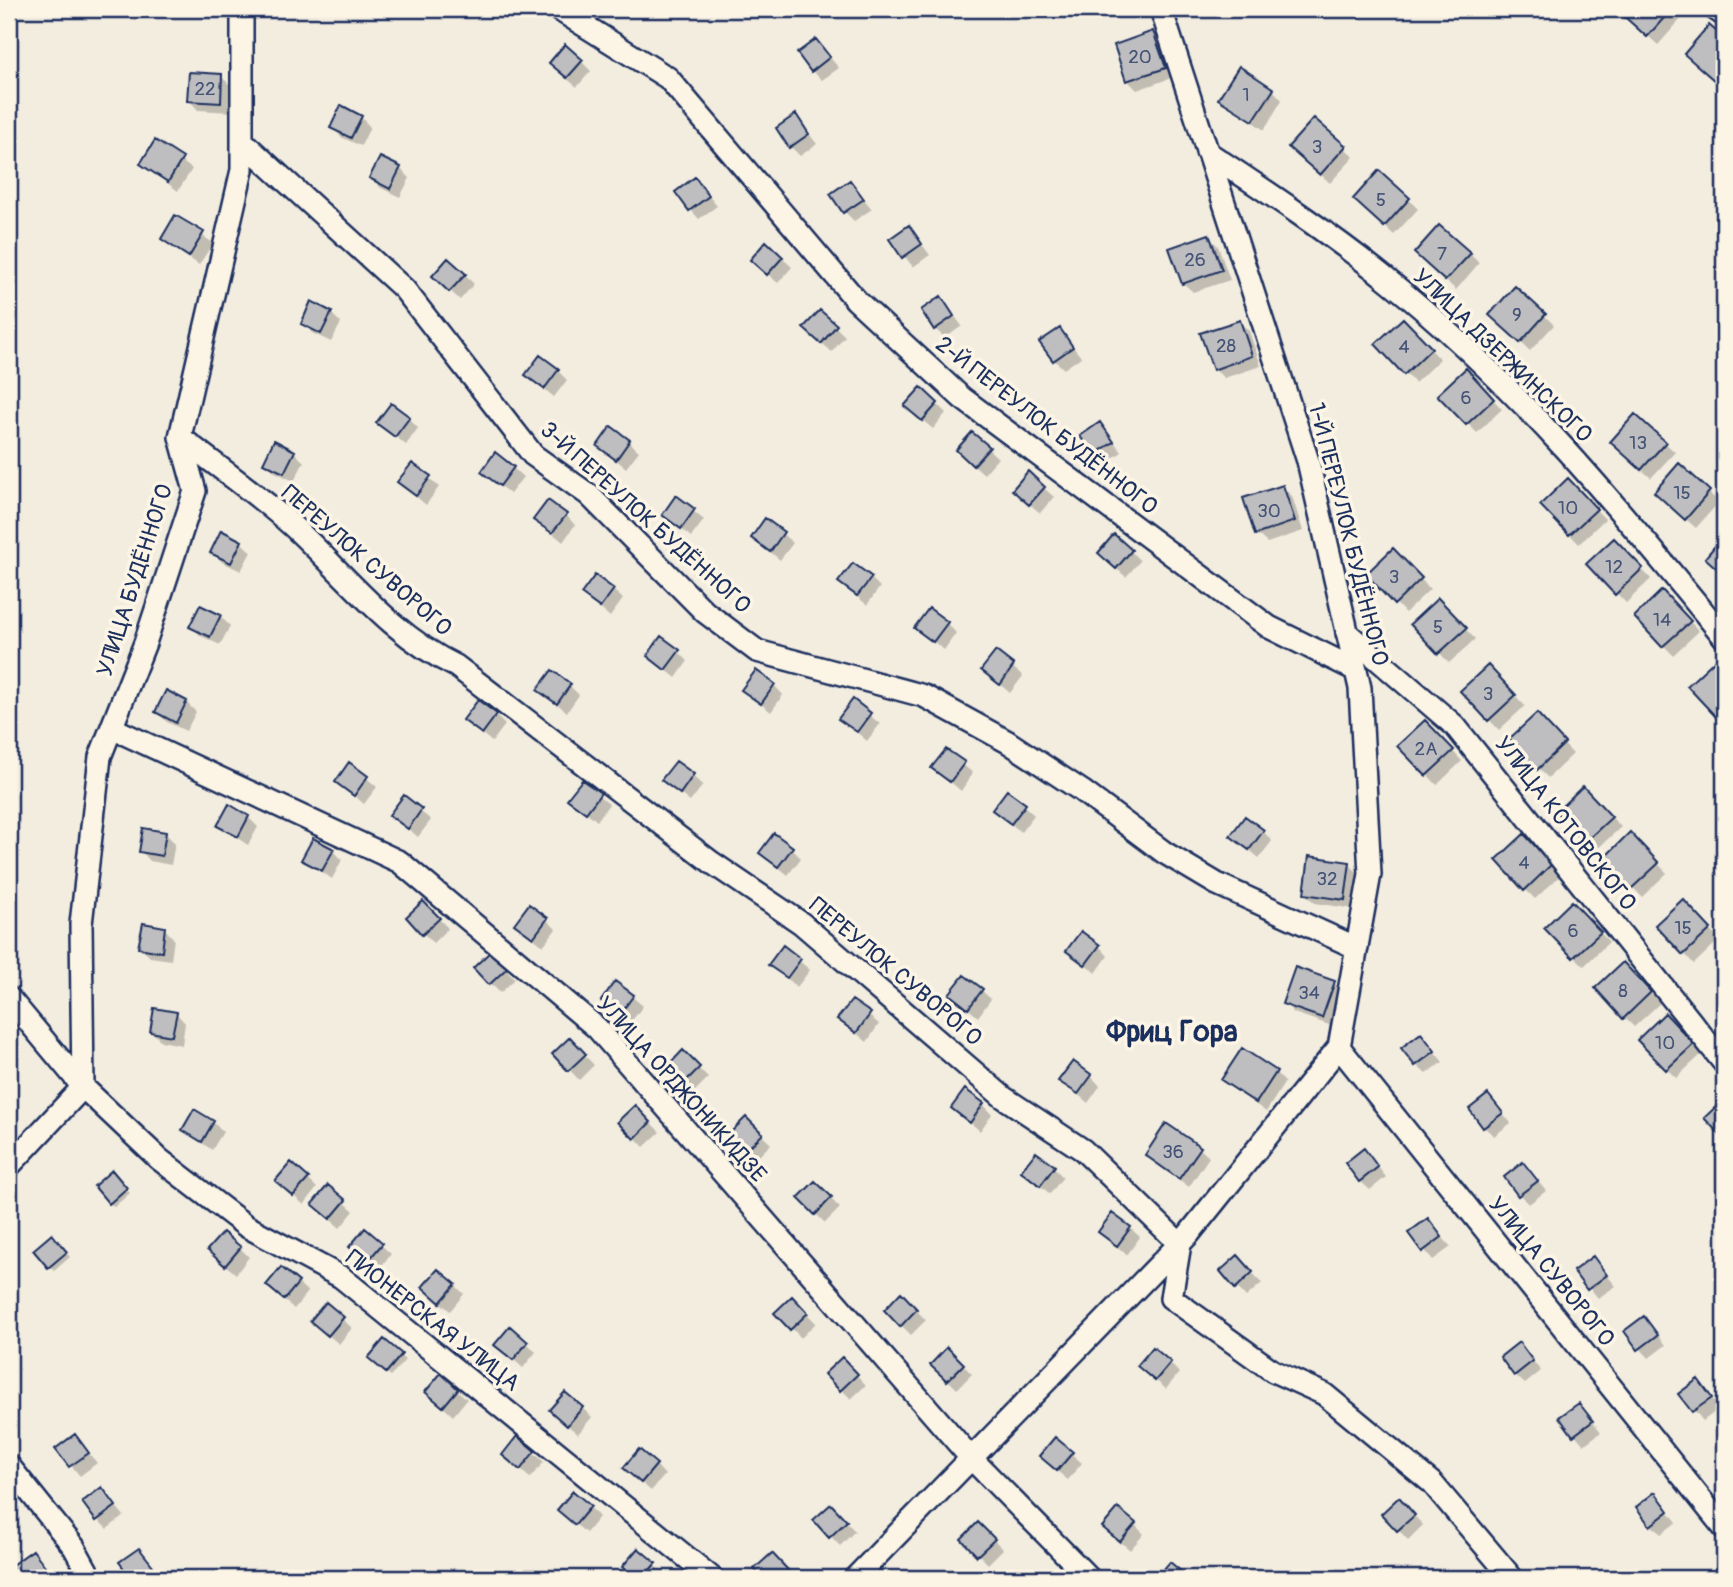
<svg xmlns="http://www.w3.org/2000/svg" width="1733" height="1587" viewBox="0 0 1733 1587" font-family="Pangolin,sans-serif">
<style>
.shadow{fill:#0003}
.building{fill:#bebec0;stroke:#1b2f5e;stroke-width:2}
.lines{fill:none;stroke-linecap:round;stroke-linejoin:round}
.minor-casing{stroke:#1b2f5e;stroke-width:26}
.minor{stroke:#fcf5e5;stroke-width:21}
.labels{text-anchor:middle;stroke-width:7;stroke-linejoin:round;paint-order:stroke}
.number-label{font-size:19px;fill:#445376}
.street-label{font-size:23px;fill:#1b2f5e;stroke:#fcf5e5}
.district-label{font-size:30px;font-weight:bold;fill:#1b2f5e;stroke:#fcf5e5}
</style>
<rect width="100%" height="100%" fill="#f3ede0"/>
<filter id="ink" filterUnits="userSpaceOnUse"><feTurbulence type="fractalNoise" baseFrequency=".0143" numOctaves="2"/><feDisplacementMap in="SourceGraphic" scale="14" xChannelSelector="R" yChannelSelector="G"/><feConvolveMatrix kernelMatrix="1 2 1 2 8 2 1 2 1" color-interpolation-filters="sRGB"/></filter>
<g filter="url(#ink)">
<!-- shadow -->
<path class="shadow" d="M1619,9H1671L1681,19L1658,45Z
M1709,27L1724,41V88L1695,63Z
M1153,33L1162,43L1174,77L1137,90L1127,80Z
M816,41L839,68L822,80L812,71Z
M581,61L591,71L577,87L560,73Z
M221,76L231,86L230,112L198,110L189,100Z
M1273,90L1282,100L1264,130L1221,99Z
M361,117L370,127L361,146L341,137L332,127Z
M796,117L817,144L800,156L790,146Z
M156,143L192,169L178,191L142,164Z
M1344,147L1354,157L1330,183L1300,156Z
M400,168L410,178L400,197L381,188L371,178Z
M695,179L717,206L699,219L690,209Z
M850,182L872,209L854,221L845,212Z
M1408,199L1418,209L1394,235L1365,208Z
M176,217L213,243L199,265L163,239Z
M909,227L930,255L913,267L891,239Z
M1208,236L1218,246L1230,280L1193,292L1183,283Z
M766,244L792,267L778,283L762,269Z
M1470,254L1479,263L1456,290L1426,263Z
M465,275L474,284L460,300L434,276Z
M941,298L962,326L945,338L935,329Z
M820,312L845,336L832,352L815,337Z
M331,313L341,323L331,342L312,333L303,323Z
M1544,315L1554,325L1530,351L1501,324Z
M1403,320L1440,359L1415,383L1378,344Z
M1239,322L1249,331L1261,366L1224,378L1214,369Z
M1060,330L1081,357L1064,369L1054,360Z
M557,370L567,380L554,397L527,375Z
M1475,380L1502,409L1477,433L1440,395Z
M937,404L946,413L933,429L916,415Z
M1635,416L1675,452L1651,478L1622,452Z
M409,419L418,428L406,445L379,423Z
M1100,424L1122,452L1104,464L1082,436Z
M612,429L639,451L626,468L599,446Z
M972,434L998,458L984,474L968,460Z
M294,452L304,462L294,481L275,472L265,462Z
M1679,466L1719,502L1696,528L1666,502Z
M513,468L523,477L510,494L483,472Z
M1028,474L1054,497L1040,513L1024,499Z
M429,478L439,487L426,505L399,482Z
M1568,481L1605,519L1579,544L1542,505Z
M1282,487L1292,496L1303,531L1267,543L1257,534Z
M677,498L704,520L691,537L664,515Z
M566,515L575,525L563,542L536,519Z
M766,520L793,543L780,560L753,538Z
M1614,540L1651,579L1626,603L1588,564Z
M241,542L251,552L241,571L222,562L212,552Z
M1393,550L1430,589L1405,613L1368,574Z
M1131,551L1140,561L1126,577L1110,563Z
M871,578L880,587L867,605L840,582Z
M613,590L623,599L610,617L583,594Z
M1662,593L1699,631L1673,655L1636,617Z
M1438,600L1475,639L1449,663L1413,624Z
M220,616L230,626L220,645L201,636L191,626Z
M947,623L956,633L944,650L917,628Z
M679,652L688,661L676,678L649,656Z
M996,653L1023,676L1010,693L983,670Z
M1715,662L1724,672V723L1690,686Z
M1497,676L1525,706L1499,730L1462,691Z
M774,685L783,695L771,712L744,690Z
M570,686L579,695L567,712L540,690Z
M853,701L880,724L867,741L840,718Z
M186,702L196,712L186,731L167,722L157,712Z
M495,715L505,725L492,742L465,720Z
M1425,722L1462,761L1437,785L1400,746Z
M1546,725L1573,754L1548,778L1511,739Z
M946,751L973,773L961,791L934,768Z
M676,763L703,785L690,802L663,780Z
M350,764L377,787L364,804L337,781Z
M582,782L609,804L597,821L570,799Z
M1583,788L1621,827L1595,851L1558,812Z
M404,798L431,820L418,837L392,815Z
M1024,806L1034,815L1021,832L994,810Z
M248,817L258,827L248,845L219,826Z
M1263,831L1272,841L1259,858L1233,836Z
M165,833L175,843L171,865L150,861L141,851Z
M1630,835L1667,873L1642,897L1605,859Z
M1524,836L1561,875L1535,899L1525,889Z
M791,848L801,858L788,875L761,853Z
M333,851L342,860L332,879L304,859Z
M1349,864L1359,874L1354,909L1315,903L1305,894Z
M1682,901L1719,940L1694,964L1657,925Z
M423,903L448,928L433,943L408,918Z
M1582,913L1609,942L1584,966L1547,928Z
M546,919L556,929L543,946L516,924Z
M165,929L174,939L171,960L150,957L140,947Z
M1099,946L1108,956L1096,973L1069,951Z
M783,947L810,970L797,987L770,964Z
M491,953L515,979L500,993L476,968Z
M1623,964L1660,1003L1634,1027L1624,1017Z
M616,983L643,1006L630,1023L603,1000Z
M1334,983L1344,992L1332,1026L1294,1013L1284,1003Z
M981,990L991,999L978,1017L951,994Z
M852,1002L879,1024L867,1042L840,1019Z
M176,1013L185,1023L182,1045L161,1041L151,1031Z
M1665,1016L1702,1054L1676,1078L1667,1069Z
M1421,1035L1443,1062L1426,1074L1416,1065Z
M570,1040L594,1065L579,1080L555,1054Z
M683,1053L708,1078L693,1093L668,1068Z
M1276,1073L1285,1082L1266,1112L1223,1080Z
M1091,1076L1100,1086L1088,1103L1061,1080Z
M1488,1096L1511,1123L1494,1136L1484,1127Z
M983,1104L992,1114L980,1131L953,1108Z
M635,1107L660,1132L644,1147L620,1122Z
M746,1120L771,1144L756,1159L731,1135Z
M213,1122L223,1132L212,1150L184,1130Z
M1199,1148L1209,1157L1189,1187L1147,1155Z
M1364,1150L1386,1177L1370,1190L1360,1181Z
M1523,1164L1546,1191L1529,1204L1519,1194Z
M1053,1167L1063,1177L1050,1194L1023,1171Z
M116,1177L130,1193L114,1207L110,1203Z
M308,1179L317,1188L304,1205L287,1190Z
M815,1183L840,1208L825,1223L800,1198Z
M344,1202L354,1211L340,1228L324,1214Z
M1428,1221L1451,1247L1433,1260L1411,1234Z
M1130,1228L1140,1237L1127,1255L1100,1232Z
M365,1230L391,1254L378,1270L361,1256Z
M56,1241L70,1257L54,1271L36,1250Z
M240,1248L249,1257L236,1274L219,1260Z
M1593,1259L1616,1286L1598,1298L1576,1272Z
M1247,1267L1262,1283L1246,1297L1222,1271Z
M298,1283L308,1292L294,1309L268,1285Z
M455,1285L464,1294L450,1311L434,1297Z
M901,1295L926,1320L911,1335L886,1310Z
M792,1298L816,1323L801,1338L777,1313Z
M326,1304L352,1328L339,1344L322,1330Z
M1644,1318L1666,1345L1649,1358L1640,1348Z
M527,1343L536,1352L523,1368L497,1345Z
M1519,1344L1541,1371L1525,1384L1515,1375Z
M947,1349L972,1374L957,1389L933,1365Z
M400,1356L405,1360L391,1376L374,1362Z
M842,1359L866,1385L851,1399L826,1374Z
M1170,1363L1179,1373L1166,1389L1149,1375Z
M441,1376L467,1399L453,1416L427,1392Z
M1697,1381L1720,1408L1703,1421L1681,1394Z
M1579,1405L1601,1432L1584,1445L1561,1418Z
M582,1408L592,1417L578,1434L561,1420Z
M75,1436L97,1463L80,1476L57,1449Z
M518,1439L544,1462L530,1478L504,1455Z
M1055,1440L1082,1463L1068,1480L1051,1466Z
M656,1465L665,1475L651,1491L635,1477Z
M102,1489L124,1516L107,1529L98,1520Z
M1655,1495L1677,1522L1661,1534L1651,1525Z
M1399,1500L1423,1525L1408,1540L1383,1514Z
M831,1506L855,1531L840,1546L815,1520Z
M590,1507L599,1517L586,1533L569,1519Z
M978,1524L1003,1549L988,1564L963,1539Z
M1134,1524L1144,1534L1130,1550L1114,1536Z
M139,1550L148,1559L161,1577L134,1578L122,1562Z
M638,1551L664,1574L661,1578H636L624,1567Z
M772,1555L795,1578H765L757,1569Z"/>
<!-- building -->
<path class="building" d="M1616,9H1672L1647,37Z
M1709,25L1724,38V71L1715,81L1684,54Z
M1153,31L1166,68L1126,81L1114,45Z
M816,39L830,57L811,72L797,53Z
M565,44L583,60L567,78L549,63Z
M1239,66L1274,89L1253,121L1218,99Z
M189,72L222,74L221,103L187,101Z
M341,105L362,116L351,138L330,128Z
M796,114L809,134L789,148L776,128Z
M1314,118L1346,146L1320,175L1288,147Z
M155,140L183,158L168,182L140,164Z
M380,157L401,167L390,189L369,178Z
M1379,170L1410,198L1384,227L1353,199Z
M695,177L709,196L689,211L675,192Z
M850,180L864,199L843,213L830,194Z
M175,215L204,232L189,257L161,239Z
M909,225L922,244L902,258L889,239Z
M1439,225L1471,253L1445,281L1414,253Z
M1209,234L1222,270L1182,284L1169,248Z
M766,241L783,257L767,275L750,260Z
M448,258L466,274L449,292L432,276Z
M1515,286L1546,314L1520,343L1489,315Z
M941,296L954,316L934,330L921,310Z
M311,301L332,312L321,334L301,324Z
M820,310L837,325L821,344L803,328Z
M1403,318L1432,348L1404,375L1375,344Z
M1240,320L1252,356L1213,370L1200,333Z
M1060,328L1073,347L1053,361L1039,342Z
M540,355L559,369L544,389L525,375Z
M1466,368L1494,399L1466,425L1437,395Z
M921,387L938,403L922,421L904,406Z
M391,403L410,417L395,437L376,423Z
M1635,414L1666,442L1641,470L1610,442Z
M1100,422L1114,442L1093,455L1080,436Z
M611,426L630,440L616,460L597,446Z
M972,432L990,447L973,466L956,450Z
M274,440L295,451L284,473L263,463Z
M495,452L514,467L500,486L481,472Z
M412,463L431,476L416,496L397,482Z
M1679,463L1710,491L1685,520L1654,492Z
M1028,471L1045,487L1029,505L1012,490Z
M1568,478L1597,509L1569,535L1540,505Z
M1283,485L1295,521L1255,535L1243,498Z
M676,495L695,509L681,529L662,515Z
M548,500L567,514L552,533L533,520Z
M765,518L784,532L770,552L751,538Z
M221,530L242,541L231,563L210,553Z
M1114,534L1132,550L1116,569L1098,553Z
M1724,535V575L1705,558Z
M1614,538L1643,568L1615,595L1586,564Z
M1393,548L1422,578L1394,605L1366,574Z
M853,563L872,577L857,596L838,582Z
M595,575L614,589L600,608L581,594Z
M1662,590L1691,621L1662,647L1634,617Z
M1438,598L1467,628L1438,654L1410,624Z
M200,605L221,615L210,637L189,627Z
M929,608L948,622L933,642L914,628Z
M661,636L680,650L665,670L647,656Z
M996,651L1014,665L1000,685L981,670Z
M1715,660L1724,670V709L1716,717L1687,686Z
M1488,665L1516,695L1488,721L1460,691Z
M552,670L571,684L557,704L537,690Z
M756,670L775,684L761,704L741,690Z
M166,690L187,701L176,723L155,712Z
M853,699L871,713L857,732L838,719Z
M478,700L497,714L482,734L463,720Z
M1537,713L1565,743L1537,770L1509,739Z
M1425,720L1454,750L1426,776L1397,746Z
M946,749L965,762L950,782L931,768Z
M676,761L694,774L680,794L661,780Z
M349,762L368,776L354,796L335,782Z
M582,780L601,793L586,813L567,799Z
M1583,786L1612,817L1584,843L1556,812Z
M1007,790L1026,804L1011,824L992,810Z
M404,795L422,809L408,829L389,815Z
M229,804L249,816L238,837L217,826Z
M1245,816L1264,830L1249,850L1230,836Z
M143,828L166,832L162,856L139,852Z
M1630,832L1659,863L1631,889L1603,859Z
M774,833L793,847L778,867L759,853Z
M1524,834L1552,864L1524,891L1496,860Z
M313,838L334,849L322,871L301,860Z
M1309,856L1350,862L1345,900L1304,894Z
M1683,899L1711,929L1683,955L1655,925Z
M423,901L440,918L422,935L406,917Z
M1572,901L1601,932L1573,958L1544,928Z
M529,904L548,918L533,938L514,924Z
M143,923L165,927L162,952L138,948Z
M1081,931L1100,945L1085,965L1066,951Z
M783,945L801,959L787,978L768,965Z
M491,951L507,968L489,985L473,968Z
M1623,962L1651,992L1623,1019L1595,988Z
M1295,967L1335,981L1322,1018L1282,1004Z
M964,975L983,989L968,1009L949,994Z
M615,981L634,995L620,1014L601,1001Z
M852,1000L871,1013L856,1033L837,1019Z
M154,1008L177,1012L172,1036L150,1032Z
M1665,1013L1694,1044L1666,1070L1637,1040Z
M1421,1033L1435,1051L1415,1066L1401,1048Z
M570,1037L586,1054L568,1071L552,1054Z
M1242,1048L1277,1071L1256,1103L1221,1080Z
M683,1050L700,1067L682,1085L666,1068Z
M1073,1061L1092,1075L1078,1094L1058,1081Z
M965,1089L984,1103L970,1123L951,1108Z
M1488,1094L1503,1113L1483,1128L1469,1109Z
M1724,1099V1139L1704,1118Z
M635,1105L651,1122L634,1139L617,1122Z
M194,1109L214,1121L202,1142L182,1130Z
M746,1117L763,1134L745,1151L728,1135Z
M1166,1123L1201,1147L1179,1179L1145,1155Z
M1364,1148L1378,1167L1359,1182L1345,1163Z
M1036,1152L1055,1166L1040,1186L1021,1171Z
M291,1162L309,1178L293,1196L275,1181Z
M1523,1162L1538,1181L1518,1196L1504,1177Z
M112,1170L127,1188L109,1204L94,1186Z
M815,1181L832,1197L815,1215L798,1198Z
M328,1185L346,1200L330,1219L312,1204Z
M1112,1213L1131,1227L1117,1246L1098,1232Z
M1428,1218L1442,1237L1422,1252L1408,1233Z
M365,1228L383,1243L367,1262L349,1247Z
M223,1232L241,1247L225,1266L207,1250Z
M52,1234L67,1252L48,1268L33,1250Z
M1238,1255L1253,1272L1235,1289L1220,1271Z
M1593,1256L1607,1275L1587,1290L1573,1271Z
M281,1267L299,1282L284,1300L266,1285Z
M438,1269L456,1284L440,1303L422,1287Z
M901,1292L917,1309L900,1327L884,1310Z
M792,1296L808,1313L790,1330L774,1313Z
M326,1302L344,1317L328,1336L310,1321Z
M1644,1316L1658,1335L1638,1350L1624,1331Z
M510,1326L528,1342L513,1360L494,1345Z
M384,1339L402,1354L386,1373L368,1358Z
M1519,1342L1533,1361L1514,1376L1500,1357Z
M947,1347L964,1364L947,1381L930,1365Z
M1153,1347L1171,1362L1155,1381L1137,1366Z
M842,1357L858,1374L840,1391L824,1374Z
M441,1373L458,1389L443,1407L425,1392Z
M1698,1379L1712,1398L1692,1412L1678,1394Z
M565,1392L583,1407L567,1426L549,1410Z
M1579,1403L1593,1421L1573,1436L1559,1417Z
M75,1434L89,1453L69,1467L55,1449Z
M517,1436L535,1451L520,1470L502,1455Z
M1055,1437L1073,1452L1057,1471L1039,1456Z
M639,1449L657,1464L641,1483L623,1468Z
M102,1487L116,1506L96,1521L82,1502Z
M573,1491L591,1506L575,1525L557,1510Z
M1655,1492L1669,1511L1650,1526L1636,1507Z
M1399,1497L1415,1515L1397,1531L1381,1514Z
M831,1504L847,1521L829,1538L813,1520Z
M1118,1508L1136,1523L1120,1542L1102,1527Z
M978,1522L995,1539L977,1556L961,1539Z
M139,1548L153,1566L137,1578H131L119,1562Z
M638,1548L656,1563L643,1578H635L622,1567Z
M33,1550L53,1577L51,1578H18L9,1567Z
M772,1553L788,1570L779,1578H763L754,1569Z
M1170,1562L1188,1577L1187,1578H1156Z"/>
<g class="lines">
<!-- minor casing -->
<g class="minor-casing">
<path id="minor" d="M558,9L668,78L856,300L962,398L1269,627L1356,670
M1715,9L1724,15
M242,141L404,289L533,455L589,495L705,612L757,651L924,696L1008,742L1082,791L1165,853L1217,884L1357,948
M1207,152C1269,193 1331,234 1389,281C1516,383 1622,511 1724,637
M180,437C219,468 262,497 298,531C348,578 393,636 456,666L711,862L801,923L1003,1097L1083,1150L1180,1244L1171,1298L1273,1371L1324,1394L1432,1483L1512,1578
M1347,633L1455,726L1724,1063
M112,728L400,862L597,1028L971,1458L1089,1578
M9,998L83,1087L159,1159L246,1226L341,1277L712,1578
M1339,1047L1724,1528
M9,1166L83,1087L81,924L100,757L145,643L195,491L180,437L242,170V9
M9,1466L74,1547L91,1578
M855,1578L1188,1235L1339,1047L1370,874L1360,688L1308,461L1161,9"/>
</g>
<!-- minor -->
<use href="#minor" class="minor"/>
</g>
</g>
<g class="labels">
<!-- number labels -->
<g class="number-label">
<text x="1140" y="63">20</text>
<text x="205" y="95">22</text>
<text x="1246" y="101">1</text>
<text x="1317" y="153">3</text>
<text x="1381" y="206">5</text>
<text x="1442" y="260">7</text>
<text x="1195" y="266">26</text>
<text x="1517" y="321">9</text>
<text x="1226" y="352">28</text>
<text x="1404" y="353">4</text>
<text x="1466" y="404">6</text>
<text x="1638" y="449">13</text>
<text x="1682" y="499">15</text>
<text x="1568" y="514">10</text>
<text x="1269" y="517">30</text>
<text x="1614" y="573">12</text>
<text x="1394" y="583">3</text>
<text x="1662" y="626">14</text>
<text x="1438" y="633">5</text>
<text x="1488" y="700">3</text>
<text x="1426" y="755">2А</text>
<text x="1524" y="869">4</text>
<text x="1327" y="885">32</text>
<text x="1683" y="934">15</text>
<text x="1573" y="937">6</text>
<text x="1623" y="997">8</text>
<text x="1309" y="999">34</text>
<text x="1665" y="1049">10</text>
<text x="1173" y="1158">36</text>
</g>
<!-- street labels -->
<g class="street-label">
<text transform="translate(1503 355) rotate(44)" y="8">УЛИЦА ДЗЕРЖИНСКОГО</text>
<text transform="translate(1047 425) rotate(38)" y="8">2-Й ПЕРЕУЛОК БУДЁННОГО</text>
<text transform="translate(646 517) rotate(42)" y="8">3-Й ПЕРЕУЛОК БУДЁННОГО</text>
<text transform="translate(1349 534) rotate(76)" y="8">1-Й ПЕРЕУЛОК БУДЁННОГО</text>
<text transform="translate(367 560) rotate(41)" y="8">ПЕРЕУЛОК СУВОРОГО</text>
<text transform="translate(134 580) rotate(-72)" y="8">УЛИЦА БУДЁННОГО</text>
<text transform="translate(1566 823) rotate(52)" y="8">УЛИЦА КОТОВСКОГО</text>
<text transform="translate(896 971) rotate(40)" y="8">ПЕРЕУЛОК СУВОРОГО</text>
<text transform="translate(682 1089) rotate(48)" y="8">УЛИЦА ОРДЖОНИКИДЗЕ</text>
<text transform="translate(1552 1271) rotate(51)" y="8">УЛИЦА СУВОРОГО</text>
<text transform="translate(433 1320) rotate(38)" y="8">ПИОНЕРСКАЯ УЛИЦА</text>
</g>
<!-- district labels -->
<g class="district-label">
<text x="1172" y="1041">Фриц Гора</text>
</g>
</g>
<!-- margin -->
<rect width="1733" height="1587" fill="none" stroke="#fcf5e5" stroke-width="35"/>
<rect x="18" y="18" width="1698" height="1552" fill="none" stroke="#1b2f5e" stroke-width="2.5" filter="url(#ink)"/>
</svg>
